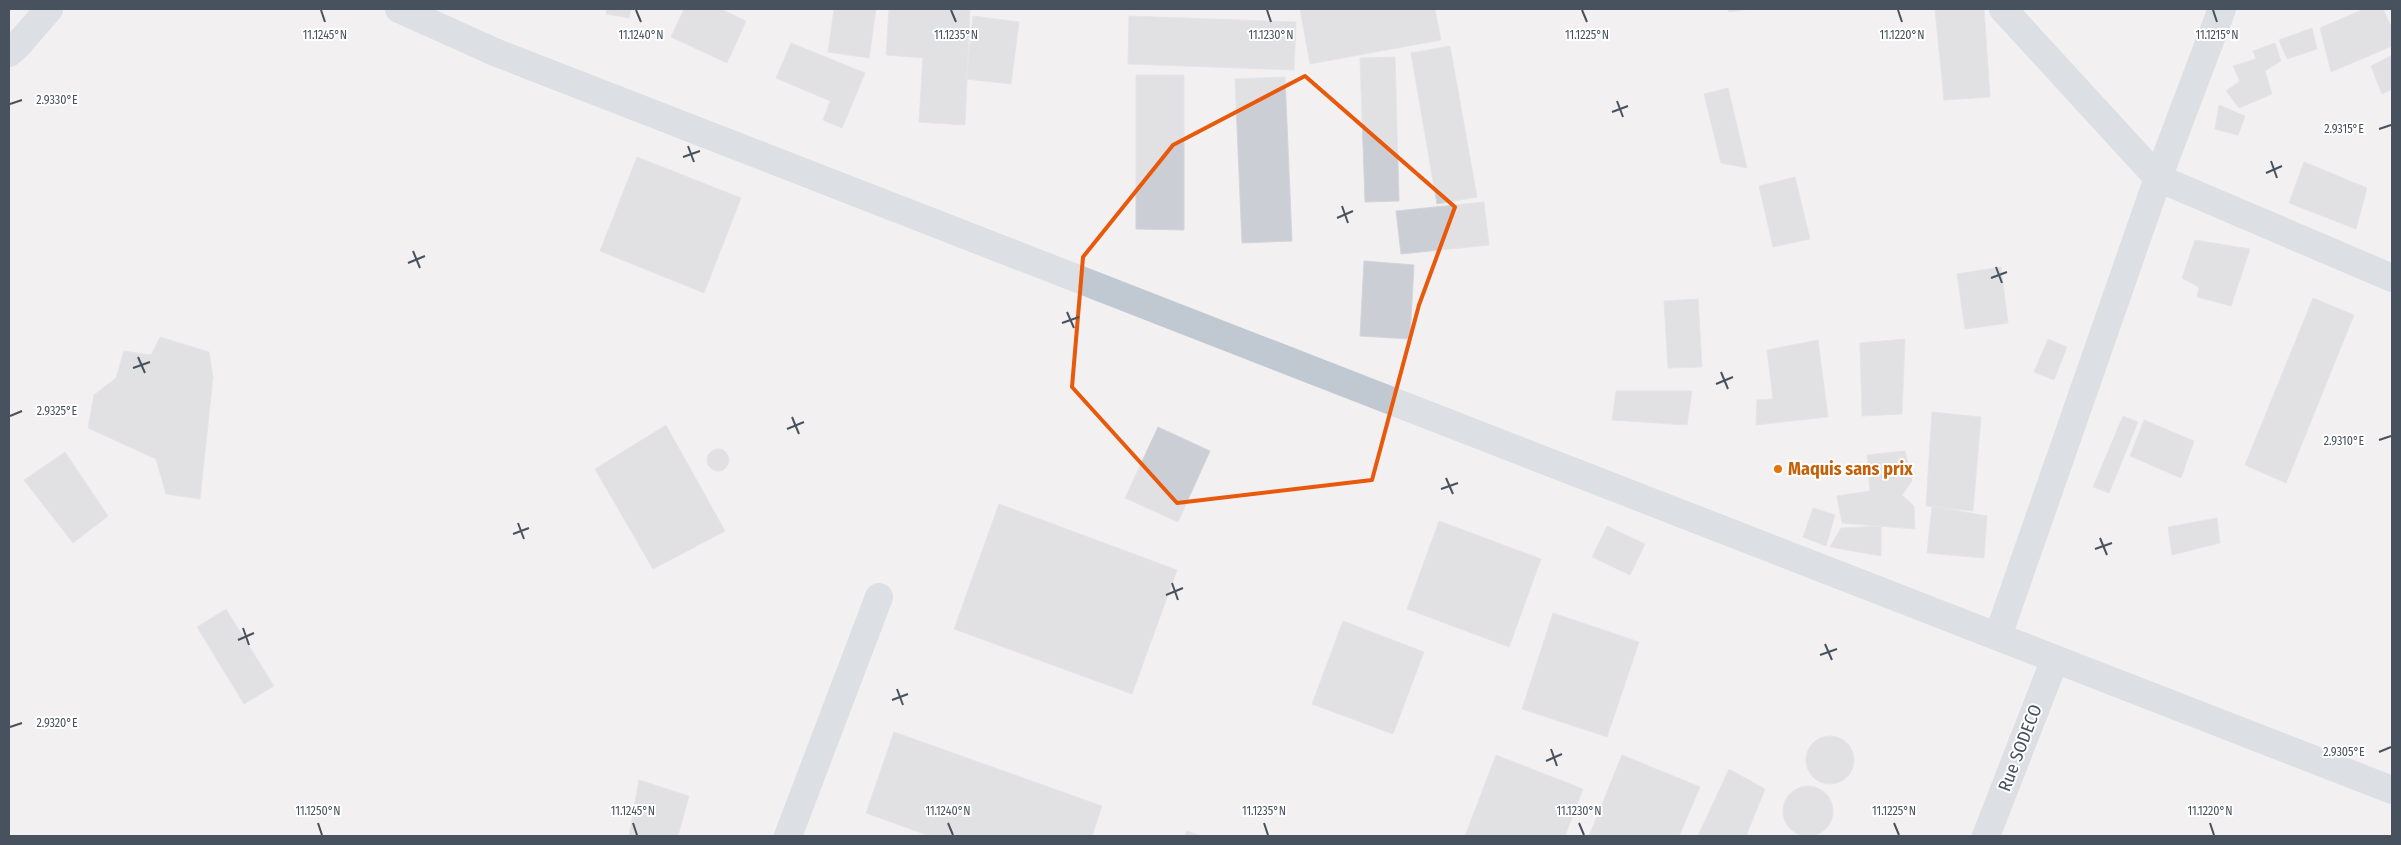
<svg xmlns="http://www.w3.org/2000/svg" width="2401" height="845" viewBox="0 0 2401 845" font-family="'Fira Sans Condensed',sans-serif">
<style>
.building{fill:#ccced5;stroke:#d4d5dc}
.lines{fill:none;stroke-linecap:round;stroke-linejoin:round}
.street{stroke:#c0c9d2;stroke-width:28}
.marked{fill:none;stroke:#e8590c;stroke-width:4;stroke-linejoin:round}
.ticks{fill:none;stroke:#47525e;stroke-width:2}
.food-dot{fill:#e8710a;stroke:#fff;stroke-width:2}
.labels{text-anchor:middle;stroke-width:4;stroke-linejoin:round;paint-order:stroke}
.food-label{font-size:18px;font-weight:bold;fill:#c56008;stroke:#fff;text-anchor:start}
.street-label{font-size:18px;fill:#47525e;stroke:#fff}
.ticks-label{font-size:12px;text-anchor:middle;fill:#47525e;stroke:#fff;stroke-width:4;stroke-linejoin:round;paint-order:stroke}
</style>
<rect width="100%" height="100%" fill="#f2f0f0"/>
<!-- building -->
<path class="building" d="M607,9H631L629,18L606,14Z
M684,9H721L746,21L727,63L671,37Z
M834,9H876L869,58L828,52Z
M889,9L970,10L965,125L919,122L923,58L886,55Z
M1300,9H1435L1441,40L1310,64Z
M1728,9H1750L1729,12Z
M1935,9H1984L1990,97L1944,100Z
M2364,9H2383L2392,28V46L2331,72L2320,28Z
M973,16L1019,22L1011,84L966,79Z
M1129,16L1296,22L1294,70L1128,64Z
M2312,28L2317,49L2287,59L2279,40Z
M791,43L865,73L842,128L823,120L830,101L776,78Z
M2275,43L2281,61L2265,71L2272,94L2239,108L2226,91L2240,81L2233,66L2256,59L2253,51Z
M1450,46L1477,197L1437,204L1411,53Z
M2392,55V89L2382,94L2371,66Z
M1395,57L1399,201L1365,202L1360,58Z
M1136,75H1184V230L1136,229Z
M1285,77L1292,241L1242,243L1235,79Z
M1728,88L1747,168L1721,163L1704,94Z
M2219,105L2245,116L2238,135L2215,129Z
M637,157L741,198L704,293L600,251Z
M2304,162L2367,188L2356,229L2289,203Z
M1795,177L1810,239L1773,247L1759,186Z
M1484,202L1489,245L1401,254L1396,211Z
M2195,240L2250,249L2231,306L2197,297L2199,287L2182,278Z
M1364,261L1414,265L1410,339L1360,336Z
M2001,267L2008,323L1965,329L1957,274Z
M2313,298L2354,315L2286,483L2245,465Z
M1698,299L1702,367L1668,368L1664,301Z
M160,337L209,352L213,377L200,499L166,494L156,459L88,428L94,395L116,378L124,351L151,355Z
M1905,339L1902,414L1862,416L1860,343Z
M2048,339L2067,347L2054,380L2034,372Z
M1818,340L1828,417L1756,425L1757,400L1773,399L1767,350Z
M1616,391H1692L1687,425L1612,420Z
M1932,412L1981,417L1973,511L1926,506Z
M2123,416L2138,422L2109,493L2093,487Z
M2144,420L2194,441L2181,478L2130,456Z
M666,425L725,531L653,569L595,469Z
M1158,427L1210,451L1178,522L1125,498Z
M707 460a11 11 0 1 1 22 0a11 11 0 1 1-22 0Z
M1905,451L1912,481L1902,495L1914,506L1915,529L1842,523L1837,496L1870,491L1867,455Z
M65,452L108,516L73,543L24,480Z
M999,504L1177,570L1132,694L954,629Z
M1932,506L1987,516L1984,558L1927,553Z
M1813,508L1835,515L1826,546L1803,537Z
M2217,518L2220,543L2172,555L2168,527Z
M1439,521L1541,559L1509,647L1407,609Z
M1607,526L1645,544L1630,575L1592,557Z
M1881,526V556L1830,547L1841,528Z
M226,609L274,686L244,704L197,627Z
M1553,613L1639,642L1607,737L1522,709Z
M1343,621L1424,652L1393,734L1312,704Z
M894,732L1102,806L1092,836H930L866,813Z
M1806 760a24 24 0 1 1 48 0a24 24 0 1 1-48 0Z
M1496,755L1583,789L1565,836H1465Z
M1622,755L1700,787L1679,836H1589Z
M1729,769L1765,789L1746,836H1698Z
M639,780L689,796L678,836H629Z
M1783 811a25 25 0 1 1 50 0a25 25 0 1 1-50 0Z
M1187,831L1201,836H1185Z"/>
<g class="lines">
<!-- street -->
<path class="street" d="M399,9L497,53L2392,790
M2003,9L2158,178L2392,278
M9,53L17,46L49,9
M1998,636L2158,178L2222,9
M788,836L879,597
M1986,836L2055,659"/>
</g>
<!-- marked area -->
<path d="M0 0H2401V845H0ZM1305,76L1455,207L1419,305L1372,480L1177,503L1072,387L1083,257L1173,145Z" fill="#f2f0f0" fill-opacity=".55" fill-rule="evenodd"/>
<path class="marked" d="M1305,76L1455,207L1419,305L1372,480L1177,503L1072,387L1083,257L1173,145Z"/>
<!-- ticks -->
<path class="ticks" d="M321,10L325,22M636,10L641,22M951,10L956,22M1267,10L1271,22M1582,10L1587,22M1898,10L1902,22M2213,10L2217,22M1617,101L1623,117M10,104L22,100M1612,112L1628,106M2379,129L2391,125M688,146L694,162M683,157L700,151M2271,161L2277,178M2266,173L2282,166M1342,206L1348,223M1337,218L1353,211M413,251L420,268M408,263L425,256M1996,267L2002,283M1991,278L2007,272M1067,312L1074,328M1062,323L1079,317M138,357L145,373M133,368L150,362M1721,372L1728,389M1716,384L1733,377M10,416L22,411M792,417L799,434M787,429L804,422M2379,440L2391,436M1446,478L1453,494M1441,489L1458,483M518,523L524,539M513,534L529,528M2100,538L2107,555M2095,549L2112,543M1172,583L1178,600M1166,595L1183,588M243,628L249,645M238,640L254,633M1825,644L1832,660M1820,655L1837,649M897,689L903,705M892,700L908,694M10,727L22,723M1551,749L1557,766M2379,752L2391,747M1546,761L1562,754M318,823L322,835M633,823L637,835M948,823L953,835M1264,823L1268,835M1579,823L1584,835M1894,823L1899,835M2210,823L2214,835"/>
<!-- markers -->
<circle class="food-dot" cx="1778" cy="469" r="5"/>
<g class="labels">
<!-- food labels -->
<g class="food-label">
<text x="1788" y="475">Maquis sans prix</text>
</g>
<!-- street labels -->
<g class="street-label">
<text transform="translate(2020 748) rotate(-69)" y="6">Rue SODECO</text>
</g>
</g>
<g class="ticks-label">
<text x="325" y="39">11.1245°N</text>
<text x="641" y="39">11.1240°N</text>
<text x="956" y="39">11.1235°N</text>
<text x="1271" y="39">11.1230°N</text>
<text x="1587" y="39">11.1225°N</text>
<text x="1902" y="39">11.1220°N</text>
<text x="2217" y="39">11.1215°N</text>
<text x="57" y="104">2.9330°E</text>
<text x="2344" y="133">2.9315°E</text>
<text x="57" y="415">2.9325°E</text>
<text x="2344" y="445">2.9310°E</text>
<text x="57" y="727">2.9320°E</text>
<text x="2344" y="756">2.9305°E</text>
<text x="318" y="815">11.1250°N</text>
<text x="633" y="815">11.1245°N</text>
<text x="948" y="815">11.1240°N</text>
<text x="1264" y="815">11.1235°N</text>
<text x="1579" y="815">11.1230°N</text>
<text x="1894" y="815">11.1225°N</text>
<text x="2210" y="815">11.1220°N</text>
</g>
<!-- border -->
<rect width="2401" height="845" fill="none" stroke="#47525e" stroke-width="20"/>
</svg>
